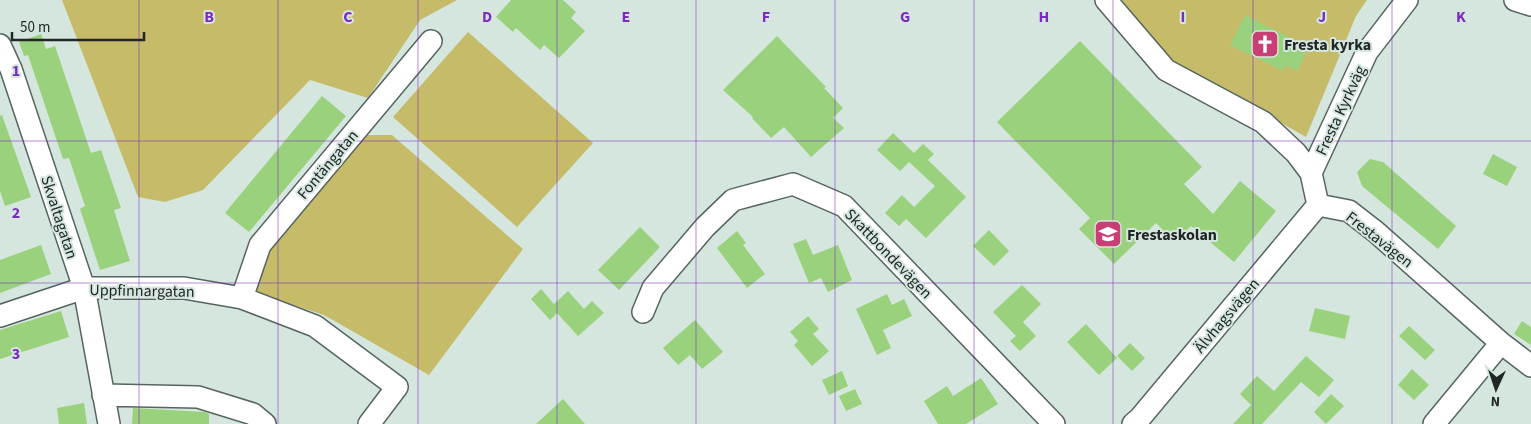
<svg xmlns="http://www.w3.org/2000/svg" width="1531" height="424" viewBox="0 0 1531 424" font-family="'Source Sans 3',sans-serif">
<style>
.green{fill:#c5bb69}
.building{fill:#9ad17c}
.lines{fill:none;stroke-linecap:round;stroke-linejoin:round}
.minor-casing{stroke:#56655f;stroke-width:24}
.minor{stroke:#fff;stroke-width:21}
.grid{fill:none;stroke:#7b2cbf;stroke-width:1;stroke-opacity:0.55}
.labels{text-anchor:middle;stroke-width:4;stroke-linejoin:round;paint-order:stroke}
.poi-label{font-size:16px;font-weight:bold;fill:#202724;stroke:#d5e6df;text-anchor:start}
.street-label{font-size:16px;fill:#202724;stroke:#d5e6df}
.grid-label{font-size:16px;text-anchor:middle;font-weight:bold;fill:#7b2cbf;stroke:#d5e6df;stroke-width:4;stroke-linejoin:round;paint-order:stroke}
</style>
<rect width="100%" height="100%" fill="#d5e6df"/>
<!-- green -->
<path class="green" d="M62,0H457L420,20L368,98L310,80L203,190L165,202L138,197Z
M1119,0H1367L1356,16L1306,137L1171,60Z
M468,32L593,143L517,227L393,117Z
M363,135H392L523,249L429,375L324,315L254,292L268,250Z"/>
<!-- building -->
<path class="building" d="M511,0H563L576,12L571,18L585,31L559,58L544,45L540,50L516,28L513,32L496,17Z
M1245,15L1299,42L1296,49L1306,53L1297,71L1285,65L1283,71L1230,45Z
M41,34L46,49L55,46L91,153L101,150L121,208L114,210L130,261L100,270L80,209L85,206L69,158L63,159L28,55L24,56L19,42Z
M777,36L826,87L824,88L843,108L833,118L844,128L811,157L784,127L771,138L752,118L753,117L723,90Z
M1080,41L1202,167L1184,184L1213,214L1240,181L1276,211L1234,262L1191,226L1174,242L1156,223L1114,264L1079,229L1090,218L997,122Z
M322,96L346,116L249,232L225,213Z
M2,115L31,197L5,206L0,191V116Z
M893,133L914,153L923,144L934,154L928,160L966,197L926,238L906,219L899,226L885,213L902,195L914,207L935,186L909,162L900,171L877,150Z
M1493,154L1517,167L1507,186L1483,174Z
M1370,159L1383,162L1456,226L1438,249L1362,186L1357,172Z
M640,227L660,247L619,290L598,270Z
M989,230L1009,251L994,266L973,246Z
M737,231L746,243L743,245L765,274L747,288L717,248Z
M806,239L813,255L838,245L852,280L828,292L821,278L809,283L793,244Z
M41,245L51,274L0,293V260Z
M1022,285L1041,304L1023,322L1036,336L1020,351L1010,341L1016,336L993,312Z
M541,289L554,304L568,291L584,309L592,301L604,313L578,336L557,313L550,320L531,299Z
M887,294L892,305L904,299L912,316L883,330L891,348L877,355L856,309Z
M1315,308L1350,316L1345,339L1309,331Z
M61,311L69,337L0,359V330Z
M808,316L819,329L813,334L829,351L812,366L794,345L798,341L790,332Z
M695,320L723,352L702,369L690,355L678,365L663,348Z
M1522,321L1531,327V345L1514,334Z
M1086,324L1117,358L1099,375L1067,342Z
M1409,326L1435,350L1425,360L1399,336Z
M1130,343L1145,358L1132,371L1117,356Z
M1306,356L1334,380L1319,397L1301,382L1262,424H1233L1251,405L1240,394L1257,376L1274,391Z
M1412,369L1429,385L1414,400L1398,385Z
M842,371L848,386L829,395L822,380Z
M981,378L998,404L966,424H938L924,401L947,386L953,396Z
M855,389L862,404L846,411L839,396Z
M1331,394L1344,406L1326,424L1314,412Z
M563,399L585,424H536Z
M84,403L87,424H59L57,408Z
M133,408L205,412L209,414V424H132Z"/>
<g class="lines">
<!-- minor casing -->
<g class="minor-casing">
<path id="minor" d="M1106,0L1166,70L1263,122L1296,153L1311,173L1318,205
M1515,0L1531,5
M0,45L11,69L84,288L109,424
M1311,173L1367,52L1407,0
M1318,205L1349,211L1376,232L1501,343L1531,366
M242,298L260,245L431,41
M643,312L653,288L705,227L733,200L793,184L844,206L1054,424
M0,316L84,288H184L242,298L315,326L397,387L369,424
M103,395L198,397L253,414L265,424
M1133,424L1140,418L1318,205
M1434,424L1501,343"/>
</g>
<!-- minor -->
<use href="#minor" class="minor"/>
</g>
<!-- grid -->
<path class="grid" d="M139,0V424M278,0V424M418,0V424M557,0V424M696,0V424M835,0V424M974,0V424M1113,0V424M1253,0V424M1392,0V424M0,141H1531M0,283H1531"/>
<!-- icons -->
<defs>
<g id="church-square" transform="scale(1.4375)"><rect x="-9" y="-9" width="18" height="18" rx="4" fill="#c93e74" stroke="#d5e6df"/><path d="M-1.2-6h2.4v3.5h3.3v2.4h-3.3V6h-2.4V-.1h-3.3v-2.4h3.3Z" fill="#fff"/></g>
<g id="school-square" transform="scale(1.4375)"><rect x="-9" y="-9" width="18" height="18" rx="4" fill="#c93e74" stroke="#d5e6df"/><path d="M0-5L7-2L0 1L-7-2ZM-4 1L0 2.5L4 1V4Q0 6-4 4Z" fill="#fff"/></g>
</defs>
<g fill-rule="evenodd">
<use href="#church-square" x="1265" y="44"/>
<use href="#school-square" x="1108" y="234"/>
</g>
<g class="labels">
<!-- poi labels -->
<g class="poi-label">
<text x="1284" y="50">Fresta kyrka</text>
<text x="1127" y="240">Frestaskolan</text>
</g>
<!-- street labels -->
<g class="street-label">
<text transform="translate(1340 110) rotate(-65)" y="6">Fresta Kyrkväg</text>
<text transform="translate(327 164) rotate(-50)" y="6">Fontängatan</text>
<text transform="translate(60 217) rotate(72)" y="6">Skvaltagatan</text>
<text transform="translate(1380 239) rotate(38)" y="6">Frestavägen</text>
<text transform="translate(889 253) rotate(46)" y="6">Skattbondevägen</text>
<text transform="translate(142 290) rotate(1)" y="6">Uppfinnargatan</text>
<text transform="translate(1226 315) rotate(-50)" y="6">Älvhagsvägen</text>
</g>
</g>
<g class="grid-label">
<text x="209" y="22">B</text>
<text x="348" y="22">C</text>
<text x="487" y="22">D</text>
<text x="626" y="22">E</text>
<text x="766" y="22">F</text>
<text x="905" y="22">G</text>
<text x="1044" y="22">H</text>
<text x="1183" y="22">I</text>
<text x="1322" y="22">J</text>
<text x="1461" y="22">K</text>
<text x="16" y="76">1</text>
<text x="16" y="218">2</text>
<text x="16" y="359">3</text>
</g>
<!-- north arrow -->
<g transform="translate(1496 389) rotate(183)" stroke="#d5e6df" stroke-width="4" paint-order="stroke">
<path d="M0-4L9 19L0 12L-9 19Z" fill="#202724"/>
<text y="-8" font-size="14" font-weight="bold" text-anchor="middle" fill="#202724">N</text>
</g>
<!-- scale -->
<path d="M12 32v8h132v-8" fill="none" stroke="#202724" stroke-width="2.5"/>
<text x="20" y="32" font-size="15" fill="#202724" stroke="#d5e6df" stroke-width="4" paint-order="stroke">50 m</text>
</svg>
